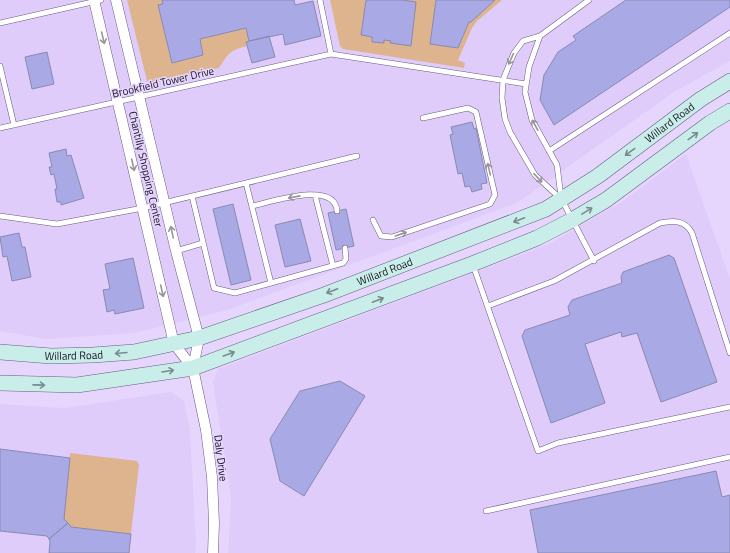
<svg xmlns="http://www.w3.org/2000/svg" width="730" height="553" viewBox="0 0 730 553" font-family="'Titillium Web',sans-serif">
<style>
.built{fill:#dfccfb}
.green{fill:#deb48e}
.building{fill:#a8a9e5;stroke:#898ab0}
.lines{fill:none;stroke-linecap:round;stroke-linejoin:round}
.lane-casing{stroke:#6a5c7e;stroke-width:6}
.street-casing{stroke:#6a5c7e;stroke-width:11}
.secondary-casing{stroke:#6a5c7e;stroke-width:16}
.lane{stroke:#fff;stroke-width:5}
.street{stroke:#fff;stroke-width:10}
.secondary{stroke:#c9eee9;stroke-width:15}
.oneway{stroke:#97949b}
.oneway2{stroke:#798b8f}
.labels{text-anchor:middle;stroke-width:3;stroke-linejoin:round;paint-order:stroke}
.street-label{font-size:11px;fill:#181220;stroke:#e6d6fe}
</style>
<rect width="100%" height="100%" fill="#e6d6fe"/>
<!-- built -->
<path class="built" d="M0,0H730V61L674,92L517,203L227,310L134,333L46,339L0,331Z
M686,154L730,279V553H228L231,499L213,382L218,369L547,245L623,201Z
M171,392L184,401L190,430L196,544L195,553H0V404L65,408Z"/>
<!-- green -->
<path class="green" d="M127,0H162L163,4L159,5L172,63L203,55L200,39L246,28L249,41L246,42L247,46C230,50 228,54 219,68L152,83L147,81L146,77Z
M330,0H502L477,21L472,28L458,60L465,63L464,68L343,49L340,46Z
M70,453L137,461L139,465L131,534L71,527L64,519Z"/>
<!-- building -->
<path class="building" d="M162,0H294L295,5L313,1L321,36L285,45L283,34L249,41L246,28L200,39L203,55L172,63L158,5L163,4Z
M366,0H403L416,2L411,46L390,43L391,41L384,40V43L372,42V37L361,35Z
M436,0H495L471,22H469L458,48L430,44Z
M626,0H730V7L554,125L540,100L544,75L558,52L576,40L573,36Z
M269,36L275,57L252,63L246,42Z
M47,52L54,84L32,89L25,57Z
M472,122L474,129L476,128L487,183L481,184L482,189L472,192L470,186L465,187L462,173L458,174L450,135L453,134L451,127Z
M66,149L67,156L71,155L84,198L61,205V202H57L55,189H57L54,174L51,175L49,167H52L49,153Z
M233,204L251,280L231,285L213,209Z
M346,209L354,246L336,250L328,213Z
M300,219L311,261L285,267L275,225Z
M19,233L22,247H25L31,277L12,281L7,256L3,257L0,237Z
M669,255L674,258L717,382L661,402L637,333L622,337L621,332L585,344L605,403L551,423L522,336L525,330L570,315L568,307L572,300L622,283L621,277L623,272Z
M133,258L144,308L115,314L114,310L107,312L103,290L110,289L105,264Z
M340,381L365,396L304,496L280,481L270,439L300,391Z
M0,449L70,458L64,519L68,523L49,539L47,536L0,531Z
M716,471L722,497L730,495V553H538L530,510Z
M68,523L71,527L131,534L129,553H49L50,542L49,539Z"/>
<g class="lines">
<!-- lane casing -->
<g class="lane-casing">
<path id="lane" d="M320,0L331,54
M589,0L540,36L523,41L514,53L509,65L503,80L502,98L505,119L510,132L535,175L562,200L594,261
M0,23L101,0
M540,36L529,67L525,92L532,120L557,165L561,197
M0,66L14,125
M0,128L331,54L526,84
M549,151L730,33
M315,195L333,266
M192,196L214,288L235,293L271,283L246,183
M252,206C271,202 335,180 337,211
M0,216L57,224L143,208L357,156
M373,220L381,236L392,237L490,204L495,195L476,112L468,108L423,118
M176,251L203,243
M473,265L538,451L558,443L730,407
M271,283L343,263L346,259L345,248
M488,306L554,281L660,223C673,220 685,220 692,233L730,353
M486,511L730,457"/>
</g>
<!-- street casing -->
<g class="street-casing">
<path id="street" d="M94,0L174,344L193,368
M116,0L176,251L199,338L193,368L206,430L212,477L214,523L213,553"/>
</g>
<!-- secondary casing -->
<g class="secondary-casing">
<g id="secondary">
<path id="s1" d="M0,352L51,356L93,355L134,352L199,338L324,295L546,209L598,176L701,99L730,81"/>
<path d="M0,383L77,385L193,368L472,264L537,238L572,220L606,200L710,123L730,111"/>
</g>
</g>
<!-- lane -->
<use href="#lane" class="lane"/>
<!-- street -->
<use href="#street" class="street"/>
<!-- secondary -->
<use href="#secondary" class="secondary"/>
</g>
<!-- one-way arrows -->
<defs><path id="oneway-shaft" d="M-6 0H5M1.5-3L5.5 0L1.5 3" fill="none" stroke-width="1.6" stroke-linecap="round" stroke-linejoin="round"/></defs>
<g class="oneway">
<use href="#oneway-shaft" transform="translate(103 38) rotate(77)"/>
<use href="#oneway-shaft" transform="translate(511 59) rotate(114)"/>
<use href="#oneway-shaft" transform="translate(535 125) rotate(-119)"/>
<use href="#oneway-shaft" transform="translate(133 165) rotate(77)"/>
<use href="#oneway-shaft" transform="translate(489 169) rotate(-103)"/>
<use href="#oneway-shaft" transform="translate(538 178) rotate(47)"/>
<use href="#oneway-shaft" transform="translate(294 197) rotate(169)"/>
<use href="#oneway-shaft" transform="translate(172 232) rotate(-102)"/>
<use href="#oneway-shaft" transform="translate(401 234) rotate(-19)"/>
<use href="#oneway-shaft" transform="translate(162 291) rotate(77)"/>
</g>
<g class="oneway2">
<use href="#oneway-shaft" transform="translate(693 136) rotate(-36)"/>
<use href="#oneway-shaft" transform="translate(630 152) rotate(144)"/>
<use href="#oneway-shaft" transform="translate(587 211) rotate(-31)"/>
<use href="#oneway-shaft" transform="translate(519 220) rotate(159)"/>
<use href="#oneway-shaft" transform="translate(332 291) rotate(159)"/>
<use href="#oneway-shaft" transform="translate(378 300) rotate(-21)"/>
<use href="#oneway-shaft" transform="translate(121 353) rotate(175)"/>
<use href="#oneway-shaft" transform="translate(229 354) rotate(-20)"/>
<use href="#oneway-shaft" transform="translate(168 371) rotate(-9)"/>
<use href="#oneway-shaft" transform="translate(39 385) rotate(1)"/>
</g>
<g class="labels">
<!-- street labels -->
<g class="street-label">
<text transform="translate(163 82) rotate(-13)" y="4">Brookfield Tower Drive</text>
<text dy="4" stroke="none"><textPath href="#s1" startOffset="722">Willard Road</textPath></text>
<text transform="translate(146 169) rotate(77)" y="4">Chantilly Shopping Center</text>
<text dy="4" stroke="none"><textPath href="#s1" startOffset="398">Willard Road</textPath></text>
<text dy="4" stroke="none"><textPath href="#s1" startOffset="74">Willard Road</textPath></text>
<text transform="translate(221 458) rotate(83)" y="4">Daly Drive</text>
</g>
</g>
</svg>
